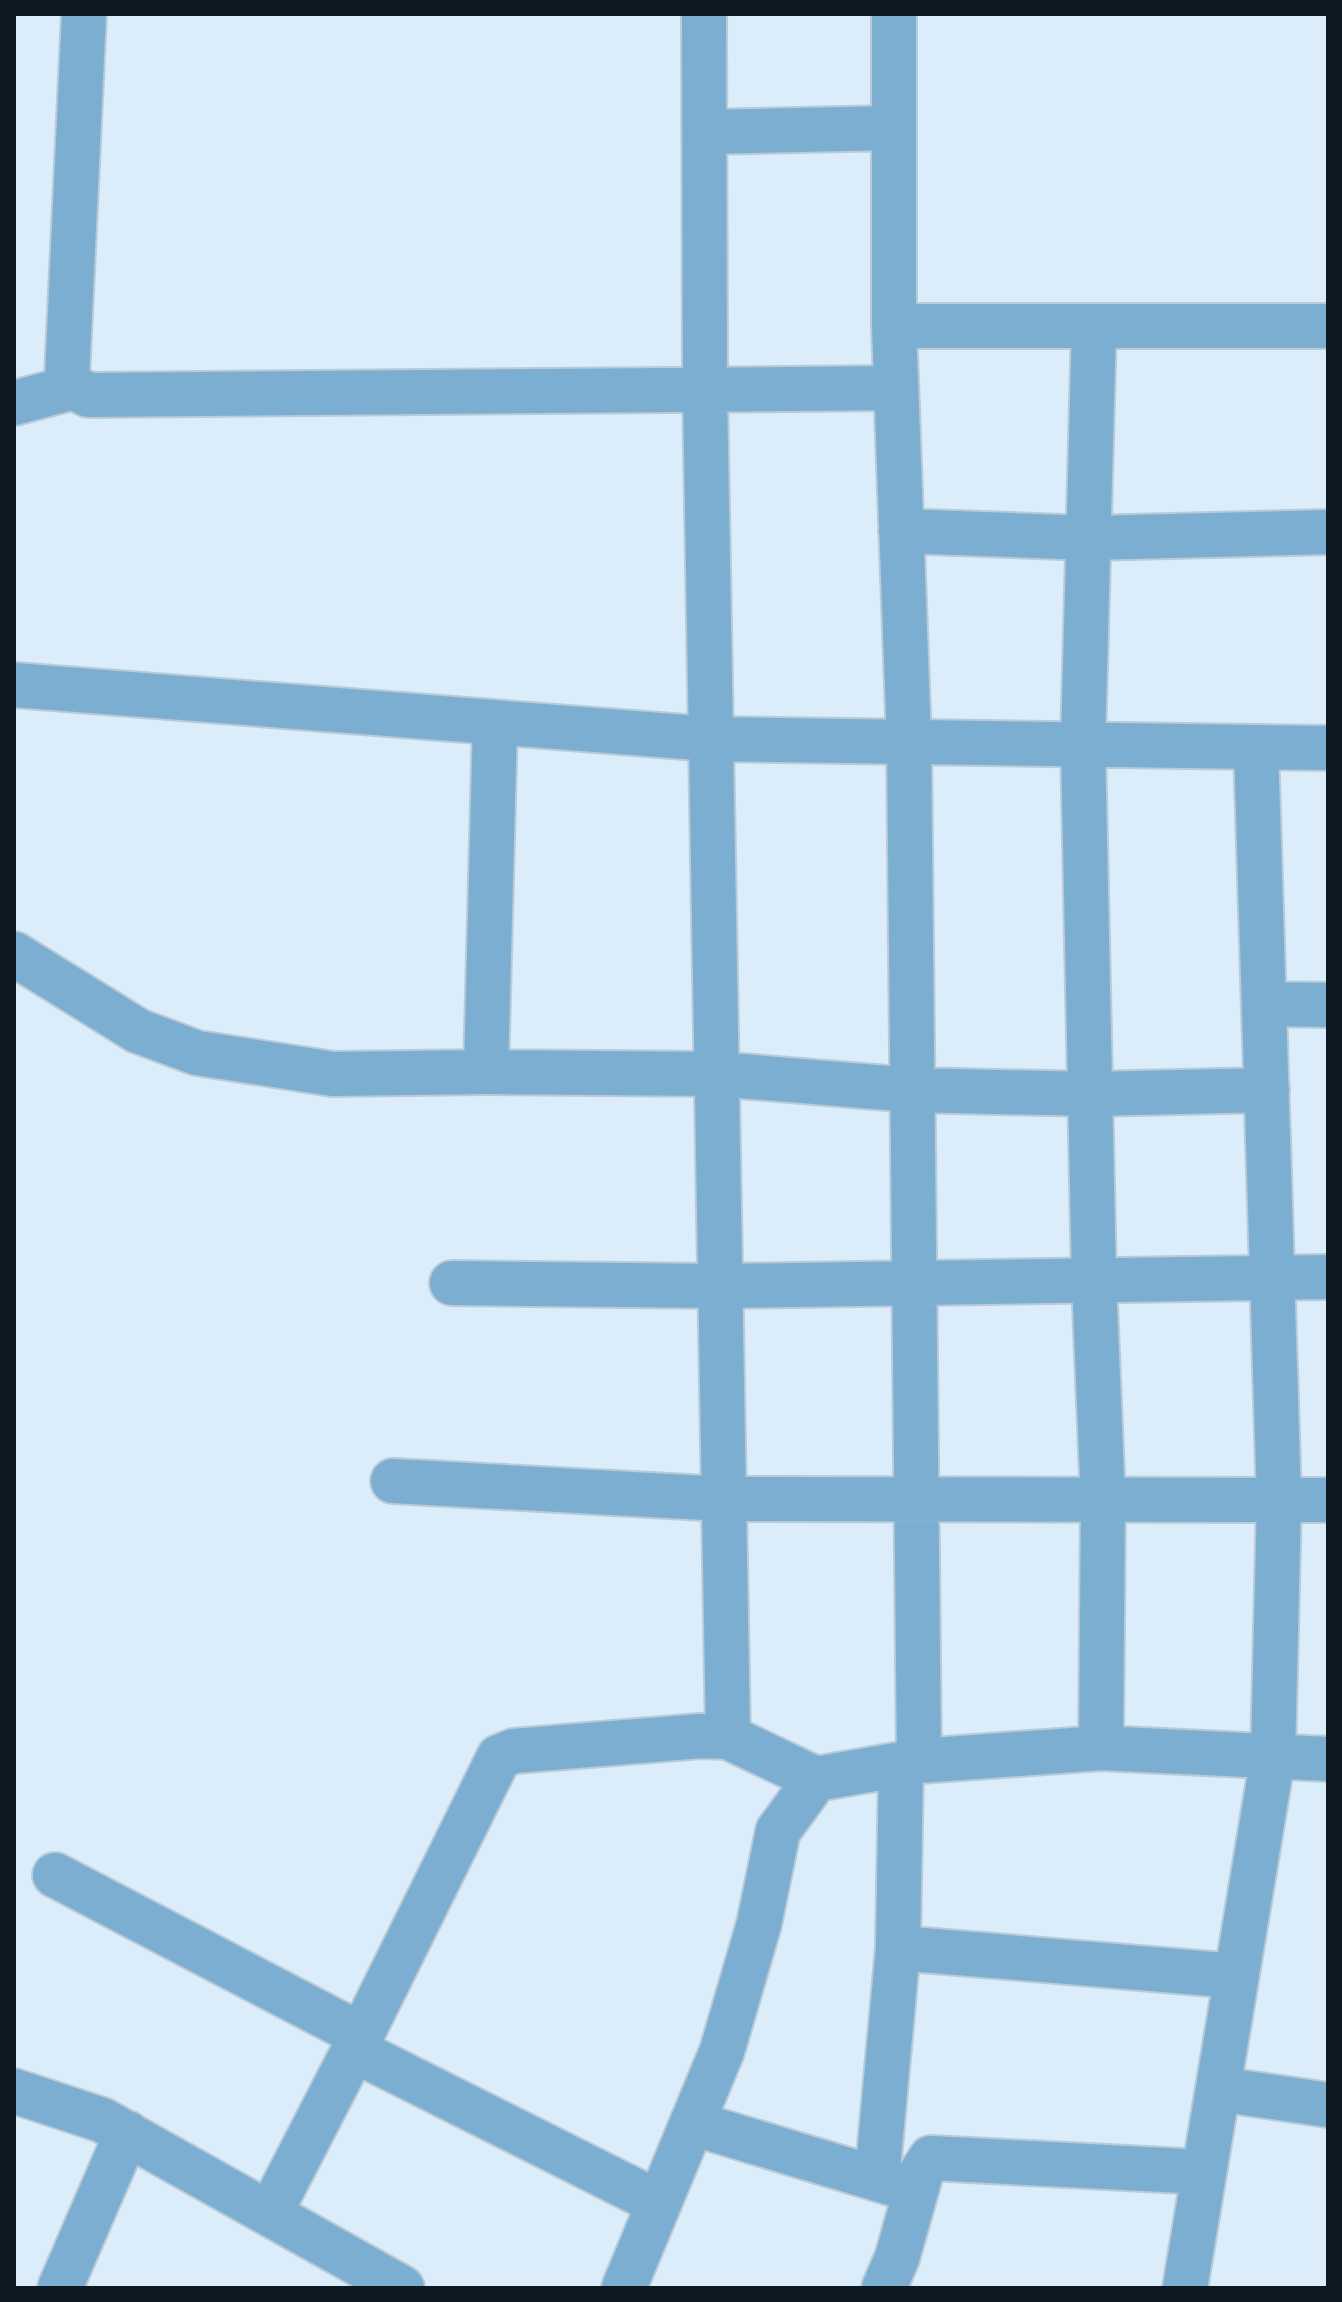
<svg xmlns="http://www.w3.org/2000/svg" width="1342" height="2302" viewBox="0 0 1342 2302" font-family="'Varela Round',sans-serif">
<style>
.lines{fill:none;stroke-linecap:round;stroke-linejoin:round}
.minor-casing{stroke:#bacbd7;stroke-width:48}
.minor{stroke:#7caed1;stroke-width:44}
</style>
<rect width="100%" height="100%" fill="#dbedfa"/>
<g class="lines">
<!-- minor casing -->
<g class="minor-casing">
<path id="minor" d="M84,14L67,377L74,387L88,395L896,388
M704,14L705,389L728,1737
M894,14V326L909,741L919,1761
M705,132L894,128
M894,326H1328
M1094,326L1083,744L1094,1281L1103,1500L1101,1748
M14,403L74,387
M901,531L1089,538L1328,532
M14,685L711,739L1328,748
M14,954L138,1031L197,1053L333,1074L486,1072L716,1074L912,1090L1090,1094L1267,1090
M1265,1004L1328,1005
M486,1072L495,722
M452,1283L720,1286L1328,1277
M393,1481L724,1499L1328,1500
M55,1875L361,2035
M898,1948L1236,1976
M354,2050L659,2203
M1218,2089L1328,2105
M14,2091L102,2120L402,2288
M692,2123L904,2187
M877,2179L898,1948L901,1764
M270,2213L354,2050L499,1757L514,1751L701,1736L728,1737L816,1779
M60,2288L127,2133
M624,2288L722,2051L759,1924L778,1831L816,1779L919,1761L1101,1748L1328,1759
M884,2288L897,2258L921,2173L931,2158L1204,2172
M1185,2288L1273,1756L1279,1500L1256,747"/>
</g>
<!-- minor -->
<use href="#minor" class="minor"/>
</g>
<!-- border -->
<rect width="1342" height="2302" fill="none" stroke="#0d1820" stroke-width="32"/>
</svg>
